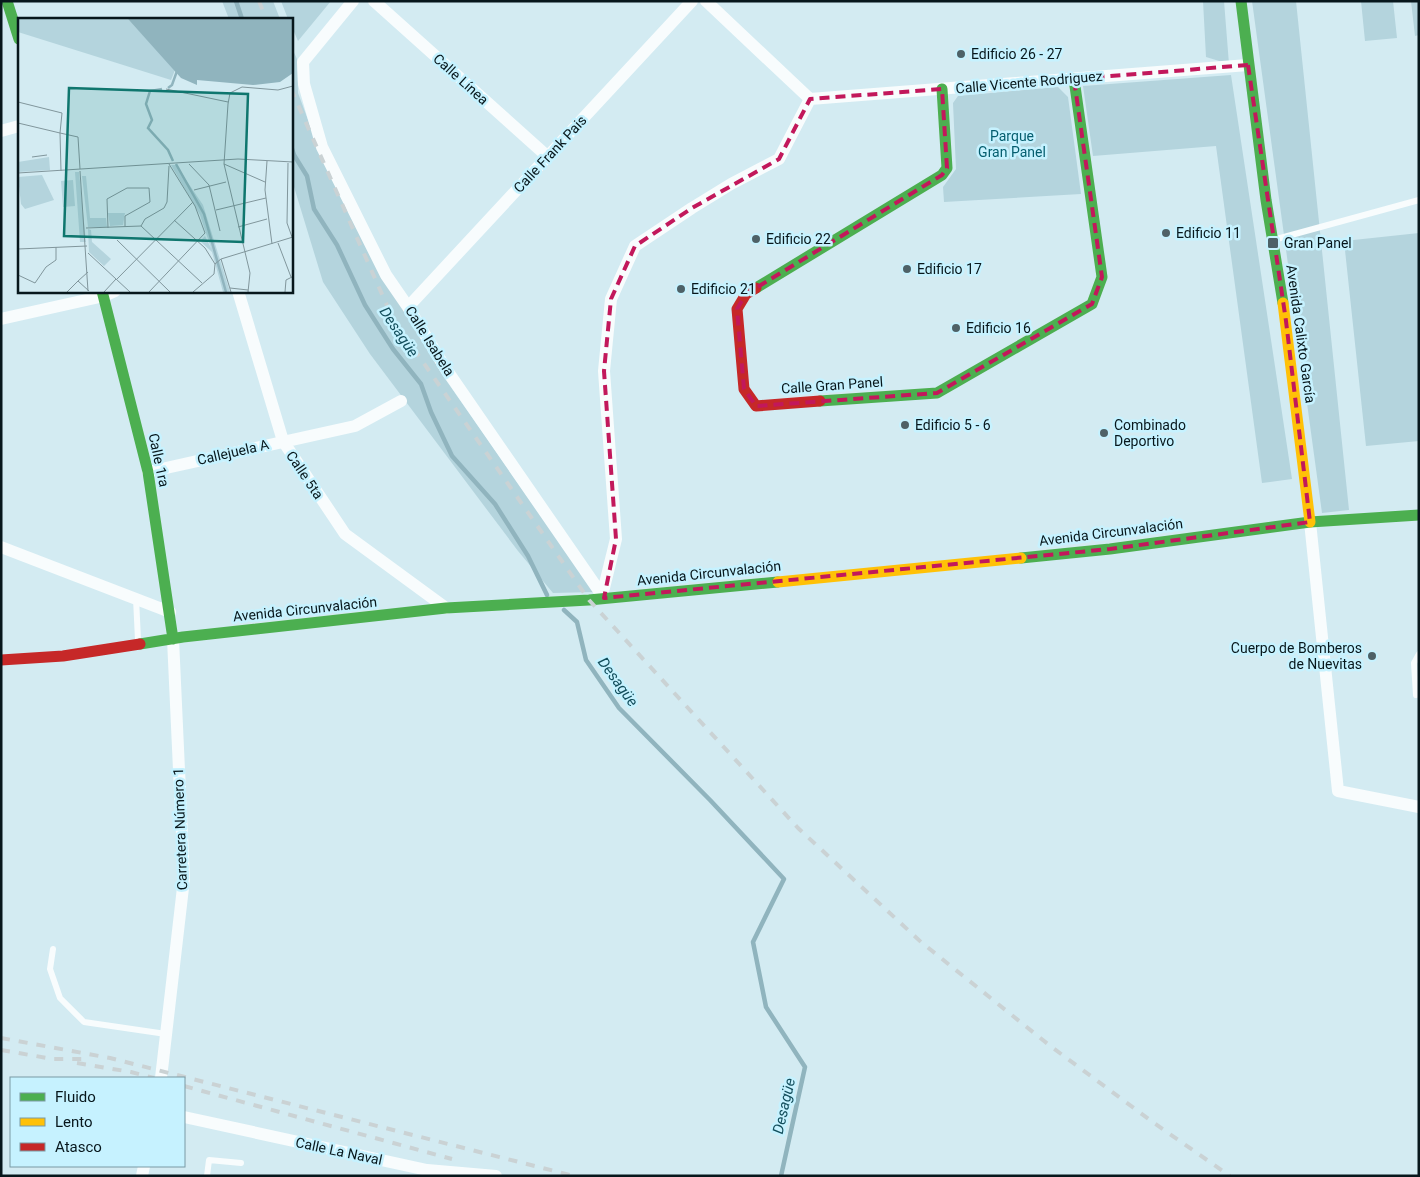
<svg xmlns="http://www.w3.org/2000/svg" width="1420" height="1177" viewBox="0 0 1420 1177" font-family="Roboto,sans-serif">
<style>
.green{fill:#b4d4dd}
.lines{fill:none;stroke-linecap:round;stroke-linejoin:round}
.stream{stroke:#90b4be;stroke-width:4.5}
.lane{stroke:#f8fcfd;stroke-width:6}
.street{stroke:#f8fcfd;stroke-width:12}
.fast{stroke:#4caf50;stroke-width:11}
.slow{stroke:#ffc107;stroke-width:11}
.jam{stroke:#c62828;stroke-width:11}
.rail{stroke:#cad2d4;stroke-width:4;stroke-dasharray:9 9;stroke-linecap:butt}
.marked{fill:none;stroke:#c2185b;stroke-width:4;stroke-dasharray:10 6;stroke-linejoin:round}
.poi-dot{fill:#4e6167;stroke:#c6f2ff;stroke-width:2}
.labels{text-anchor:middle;stroke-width:5;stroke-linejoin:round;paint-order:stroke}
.poi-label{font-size:14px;fill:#07171c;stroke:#c6f2ff;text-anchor:start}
.street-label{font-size:14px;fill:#07171c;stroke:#c6f2ff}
.park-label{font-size:14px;fill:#055e6f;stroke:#c6f2ff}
.water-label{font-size:15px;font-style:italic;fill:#134e5c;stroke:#c6f2ff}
.inset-river{fill:none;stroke:#90b4be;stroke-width:2.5}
.inset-road{fill:none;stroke:#81969c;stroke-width:1}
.view{fill:#0f766e;fill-opacity:0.15;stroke:#0f766e;stroke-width:2.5}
.inset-edge{fill:none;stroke:#07171c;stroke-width:2.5}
</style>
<rect width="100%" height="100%" fill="#d3ebf2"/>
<!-- green -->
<path class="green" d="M222,1H273L280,19H229Z
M281,1H331L298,41L291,25V19H288Z
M1203,1H1224L1229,64L1206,57Z
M1252,1H1296L1349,510L1322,513Z
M1361,1H1393L1397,38L1365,41Z
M1411,1H1419V35L1415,36Z
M291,46L297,59L298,93L317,144L403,307L441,373L594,592L553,593L518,551L370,354L323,282L291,177Z
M1231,75L1292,479L1262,483L1216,146L1093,156L1083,86Z
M1058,87L1068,97L1081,194L944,202L943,187L956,169L953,103L958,96Z
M1419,233V441L1366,446L1344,241Z"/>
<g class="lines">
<!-- stream -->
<path class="stream" d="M236,1L242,19
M291,146L294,155L307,176L314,209L337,245L365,305L393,349L421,384L431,412L452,456L495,504L528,556L547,595
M564,610L577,622L586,660L619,708L710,800L784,879L753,942L766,1007L805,1067L781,1176"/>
<!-- lane -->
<path class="lane" d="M1273,240L1419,200
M136,598L138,640
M1416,695L1414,663L1419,654
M53,949L50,969L60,998L84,1022L166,1034
M207,1176L209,1160L241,1163"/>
<!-- street -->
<path class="street" d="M353,1L303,62L304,84L322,147L386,275L408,307L446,369L604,598
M374,1L548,157
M706,1L810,99
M810,99L1248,65
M1,131L19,126
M238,291L283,441L345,534L446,608
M408,307L692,1
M1,319L104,296L115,291
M148,472L355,426L401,401
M1310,522L1338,791L1419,807
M1,547L170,612
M602,596L616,539L604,371L611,299L635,246L692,208L731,184L779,159L810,99
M161,1078L184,879L173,639
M184,1117L427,1170L496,1176
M142,1176L144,1166"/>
<!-- fast -->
<path class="fast" d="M7,1L19,39
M1241,1L1266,200L1283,303
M756,288L942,175L947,168L942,89
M102,291L148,472L173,639
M820,401L937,393L1092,304L1102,277L1074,79
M1021,558L1110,549L1310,522L1419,515
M140,644L183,637L446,608L589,600L778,582"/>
<!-- slow -->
<path class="slow" d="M1283,303L1310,522
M778,582L1021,558"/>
<!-- jam -->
<path class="jam" d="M756,288L746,294L737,309L744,389L756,406L820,401
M1,660L63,656L140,644"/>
<!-- rail -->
<path class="rail" d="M259,1L266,19
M291,89L393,319L589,600L798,828L921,942L1049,1045L1154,1123L1230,1176
M1,1038L110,1058L574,1176
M1,1050L53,1059H87
M77,1063L131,1072L154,1078
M184,1086L452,1159"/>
</g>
<!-- marked area -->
<path class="marked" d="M1248,65L1286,321L1310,522L1110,549L604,598L616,539L604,371L611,299L635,246L692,208L779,159L810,99L942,89L947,168L942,175L746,294L737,309L744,389L756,406L937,393L1092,304L1102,277L1074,79Z"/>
<!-- markers -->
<g class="poi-dot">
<circle cx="961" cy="54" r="5"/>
<circle cx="1166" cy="233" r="5"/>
<circle cx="756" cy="239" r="5"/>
<rect x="1267" y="237" width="12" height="12" rx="2.5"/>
<circle cx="907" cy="269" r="5"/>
<circle cx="681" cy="289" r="5"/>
<circle cx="956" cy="328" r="5"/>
<circle cx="905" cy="425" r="5"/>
<circle cx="1104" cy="433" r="5"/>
<circle cx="1372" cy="656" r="5"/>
</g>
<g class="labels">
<!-- poi labels -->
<g class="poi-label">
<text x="971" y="59">Edificio 26 - 27</text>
<text x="1176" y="238">Edificio 11</text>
<text x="766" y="244">Edificio 22</text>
<text x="1284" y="248">Gran Panel</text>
<text x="917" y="274">Edificio 17</text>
<text x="691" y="294">Edificio 21</text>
<text x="966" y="333">Edificio 16</text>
<text x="915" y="430">Edificio 5 - 6</text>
<text x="1114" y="430">Combinado<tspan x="1114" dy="16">Deportivo</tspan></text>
<text x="1362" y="653" text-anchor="end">Cuerpo de Bomberos<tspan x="1362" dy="16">de Nuevitas</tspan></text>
</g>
<!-- street labels -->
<g class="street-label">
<text transform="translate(461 79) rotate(42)" y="5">Calle Línea</text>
<text transform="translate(1029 82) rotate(-5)" y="5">Calle Vicente Rodriguez</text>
<text transform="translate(550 154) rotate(-47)" y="5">Calle Frank Pais</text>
<text transform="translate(1301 334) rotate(82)" y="5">Avenida Calixto García</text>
<text transform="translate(430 341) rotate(58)" y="5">Calle Isabela</text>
<text transform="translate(832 385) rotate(-4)" y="5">Calle Gran Panel</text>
<text transform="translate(233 452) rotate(-13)" y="5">Callejuela A</text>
<text transform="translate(159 460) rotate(78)" y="5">Calle 1ra</text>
<text transform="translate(305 475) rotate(56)" y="5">Calle 5ta</text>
<text transform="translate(1111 532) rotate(-7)" y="5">Avenida Circunvalación</text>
<text transform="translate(709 573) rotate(-6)" y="5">Avenida Circunvalación</text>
<text transform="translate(305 609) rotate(-6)" y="5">Avenida Circunvalación</text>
<text transform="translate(180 829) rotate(-92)" y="5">Carretera Número 1</text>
<text transform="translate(339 1151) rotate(12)" y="5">Calle La Naval</text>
</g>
<!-- park labels -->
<g class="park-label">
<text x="1012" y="141">Parque<tspan x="1012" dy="16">Gran Panel</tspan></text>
</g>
<!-- water labels -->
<g class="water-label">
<text transform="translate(399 332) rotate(56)" y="5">Desagüe</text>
<text transform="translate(618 682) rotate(54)" y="5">Desagüe</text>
<text transform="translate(784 1106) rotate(-77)" y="5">Desagüe</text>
</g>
</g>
<!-- overview -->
<g transform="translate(18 18)">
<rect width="275" height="275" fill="#d3ebf2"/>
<path d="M0,1H110L157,52L153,62L0,14ZM31,139L32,152L0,154V144ZM153,147H158L185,187L212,274H205L194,234L182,223L187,218L193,230L182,197ZM57,154H61L68,224H62ZM24,157L36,182L7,191L3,186L0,159ZM64,158H68L72,200H88L89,209H70ZM55,162L57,188L45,189L43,163ZM90,195H107L105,207L92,208ZM70,211L73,212L74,224L93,241L86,248L71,234Z" fill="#b4d4dd"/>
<path d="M110,1H275V55L262,64L235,67L179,62V67L163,60Z" fill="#90b4be"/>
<path class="inset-river" d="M150,70L154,67L159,53M144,71L132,73L128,86L134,102L130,110L150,132L155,143M158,146L186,196L208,274"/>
<path class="inset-road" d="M148,71L210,84M0,84L44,95L42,115L60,119L62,151M0,105L42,115L43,153M14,139L29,137M249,143L247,172L254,226M270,145L269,205L274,219M171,146L191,167L202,213M206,146L247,164M62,153L70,273M0,155L220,141L275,144M176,172L208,164M198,192L248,180M156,202L187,230L197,246M123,208L184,265M123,208L127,201L146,190L149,184L151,148M220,209L249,201M68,210L123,208M90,210L89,181L109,170H131L132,184L107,198V209M99,222L152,274M260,225L273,259M0,231L69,228M70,235L112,274M203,241L213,274M197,246L203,241L275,219M70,254L60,263L71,273M0,257L17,265L28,249L38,242V229M99,261L175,184M212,270L230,272M49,274L60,263M86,274L98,261M131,274L187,215L177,188L151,146M175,274L196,256L197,246M230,274L232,255L206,146L210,86L212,75L224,69L260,72L275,68M267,274L268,262L274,259"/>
<path class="view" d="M51,70L230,76L225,224L46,218Z"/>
<rect width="275" height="275" class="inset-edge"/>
</g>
<!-- border -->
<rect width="1420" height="1177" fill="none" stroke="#07171c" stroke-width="5"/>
<!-- legend -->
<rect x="10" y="1077" width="175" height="90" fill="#c6f2ff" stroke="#7a9aa4"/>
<rect x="20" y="1093" width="25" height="8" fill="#4caf50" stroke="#7a9aa4"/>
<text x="55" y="1102" font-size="15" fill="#07171c">Fluido</text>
<rect x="20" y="1118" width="25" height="8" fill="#ffc107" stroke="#7a9aa4"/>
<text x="55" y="1127" font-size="15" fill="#07171c">Lento</text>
<rect x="20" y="1143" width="25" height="8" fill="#c62828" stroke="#7a9aa4"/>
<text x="55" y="1152" font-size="15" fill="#07171c">Atasco</text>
</svg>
